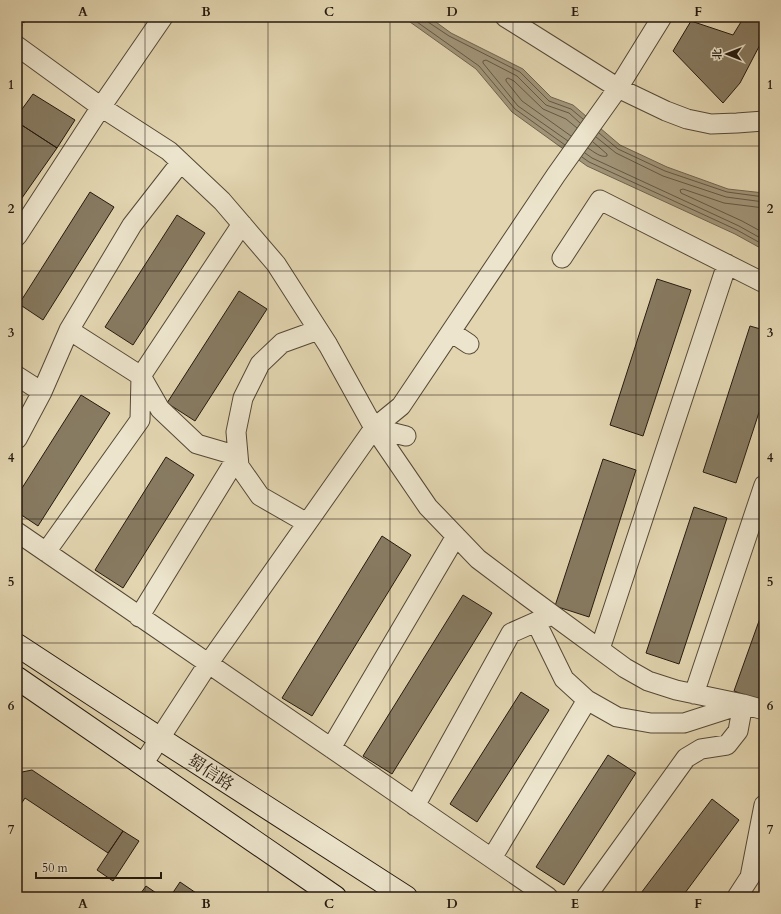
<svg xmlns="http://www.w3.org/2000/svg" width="781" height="914" viewBox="0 0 781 914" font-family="Cardo,'Noto Serif SC',serif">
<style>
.water{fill:#a19579;stroke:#6f634e}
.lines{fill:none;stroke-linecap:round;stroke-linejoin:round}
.shore{stroke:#625744;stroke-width:1}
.building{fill:#877b62;stroke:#24190e}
.minor-casing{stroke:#544836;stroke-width:21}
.secondary-casing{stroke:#24190e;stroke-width:24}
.path{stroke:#24190e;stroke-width:2.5;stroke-dasharray:1 2;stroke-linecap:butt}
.minor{stroke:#ece4cc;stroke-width:19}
.secondary{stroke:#ece4cc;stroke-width:22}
.grid{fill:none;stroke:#24190e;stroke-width:1;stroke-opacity:0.55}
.labels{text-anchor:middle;stroke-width:3.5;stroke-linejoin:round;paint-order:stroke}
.street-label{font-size:17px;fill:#24190e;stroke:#ece4cc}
.neatline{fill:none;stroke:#24190e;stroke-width:1.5}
.grid-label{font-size:13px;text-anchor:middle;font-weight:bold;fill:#24190e}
</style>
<rect width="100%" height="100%" fill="#e2d5b0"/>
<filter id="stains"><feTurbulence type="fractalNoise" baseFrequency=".005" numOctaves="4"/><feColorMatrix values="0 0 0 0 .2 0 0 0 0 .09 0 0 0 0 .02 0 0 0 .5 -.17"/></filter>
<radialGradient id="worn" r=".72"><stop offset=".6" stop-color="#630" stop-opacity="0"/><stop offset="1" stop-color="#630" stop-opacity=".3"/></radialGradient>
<!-- water -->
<path class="water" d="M403,17H429L451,33L523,69L551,97L573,105L620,145L667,167L728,189L764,193V250L735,234L587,166L512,112L476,69Z"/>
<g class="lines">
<!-- shore -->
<path class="shore" d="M410,17L479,66L515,109L565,145
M427,17L428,22L449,36L520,72L549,101L571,109L583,119
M599,133L618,149L665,171L727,192L764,197
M571,136L522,101L506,81V79L508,78L514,81L543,109L566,119L577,128
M596,137L616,153L663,176L726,197L764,202
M568,141L518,106L483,63V61L486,60L517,76L546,105L569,113L580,123
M588,148C594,152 601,158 607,156V154L593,142
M585,153L592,158L739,226L764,240
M582,157L589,162L737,230L764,245
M764,208L724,203L683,189L680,190L681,193L742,221L764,233"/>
</g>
<!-- building -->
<path class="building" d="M744,17H764V37L740,83L723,103L673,51L691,21L733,35Z
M33,94L75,120L57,148L17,122V116Z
M17,122L57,148L17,205Z
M90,192L114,207L43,320L19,304Z
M177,215L205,233L133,345L105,327Z
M657,279L691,290L643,436L610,425Z
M239,291L267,309L195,421L167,403Z
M750,326L764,330V397L736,483L703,472Z
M81,395L110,413L38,526L17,512V496Z
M166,457L194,475L123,588L95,570Z
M603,459L636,470L589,617L555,606Z
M694,507L727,518L679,664L646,653Z
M382,536L411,555L312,716L282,698Z
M463,595L492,613L392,774L363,756Z
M764,607V702L734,691Z
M521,692L549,710L477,822L450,804Z
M608,755L636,773L564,885L536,867Z
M32,770L123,831L108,853L25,798L17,810V773Z
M712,799L739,820L682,897H638Z
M123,831L139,841L113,881L97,870Z
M180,882L202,897H170Z
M146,886L162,897H138Z"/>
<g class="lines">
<!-- minor casing -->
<g class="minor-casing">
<path id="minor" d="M163,17L101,107L169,151L222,201L276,264L328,345L374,428L428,507L478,559L527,596L625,668L648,681L676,690L743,704L764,710
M505,17L618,88L666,111L687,119L711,124L737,123L764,121
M17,46L101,107L17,236
M562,258L600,200L764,283
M69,330L141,376L160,409L197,444L238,456L139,617
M451,332L469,344
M17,376L42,392L69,330L132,225L181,162
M374,428L406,436
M17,439L42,392
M307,523L260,496L239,466L236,432L243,398L260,364L282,343L318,330
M17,532L548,897
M46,552L140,420L141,376L242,224
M536,622L564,679L587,700L617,717L651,723H684L743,704L738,731L727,745L701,749L686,758L586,897
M600,649L727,264
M694,694L764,485
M331,748L456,536
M143,764L208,664L374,428L401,406L556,175L618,88L662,17
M415,806L511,633L547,617
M492,858L587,700
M737,897L750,877L764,805"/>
</g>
<!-- secondary casing -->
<g class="secondary-casing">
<path id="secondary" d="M17,645L159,738L406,897
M17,678L335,897"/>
</g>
<!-- path -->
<path class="path" d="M18,30L27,17"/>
<!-- minor -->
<use href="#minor" class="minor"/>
<!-- secondary -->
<use href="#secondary" class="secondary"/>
</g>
<!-- grid -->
<path class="grid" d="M145,17V897M268,17V897M390,17V897M513,17V897M636,17V897M17,146H764M17,271H764M17,395H764M17,519H764M17,643H764M17,768H764"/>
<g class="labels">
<!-- street labels -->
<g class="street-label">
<text transform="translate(211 772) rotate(33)" y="6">蜀信路</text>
</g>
</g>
<!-- margin -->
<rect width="781" height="914" fill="none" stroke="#e2d5b0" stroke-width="44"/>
<!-- north arrow -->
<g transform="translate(727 54) rotate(270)" stroke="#ece4cc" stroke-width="3" paint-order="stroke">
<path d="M0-3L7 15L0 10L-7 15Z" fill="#24190e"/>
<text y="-6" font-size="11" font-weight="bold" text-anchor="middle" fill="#24190e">北</text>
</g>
<!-- scale -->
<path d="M36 872v6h125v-6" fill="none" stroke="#24190e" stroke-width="2"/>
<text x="42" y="872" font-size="12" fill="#24190e" stroke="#ece4cc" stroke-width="3" paint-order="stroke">50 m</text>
<rect x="22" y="22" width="737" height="870" class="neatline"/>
<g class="grid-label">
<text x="83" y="16">A</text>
<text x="206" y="16">B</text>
<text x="329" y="16">C</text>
<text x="452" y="16">D</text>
<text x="575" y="16">E</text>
<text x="698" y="16">F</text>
<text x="11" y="89">1</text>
<text x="770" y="89">1</text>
<text x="11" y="213">2</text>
<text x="770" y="213">2</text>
<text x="11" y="337">3</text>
<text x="770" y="337">3</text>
<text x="11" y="462">4</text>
<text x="770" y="462">4</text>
<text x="11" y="586">5</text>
<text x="770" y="586">5</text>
<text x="11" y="710">6</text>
<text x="770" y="710">6</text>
<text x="11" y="834">7</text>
<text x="770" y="834">7</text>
<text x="83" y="908">A</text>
<text x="206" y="908">B</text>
<text x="329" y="908">C</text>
<text x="452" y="908">D</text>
<text x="575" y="908">E</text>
<text x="698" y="908">F</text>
</g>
<rect width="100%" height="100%" filter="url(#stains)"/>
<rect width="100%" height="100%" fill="url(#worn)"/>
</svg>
